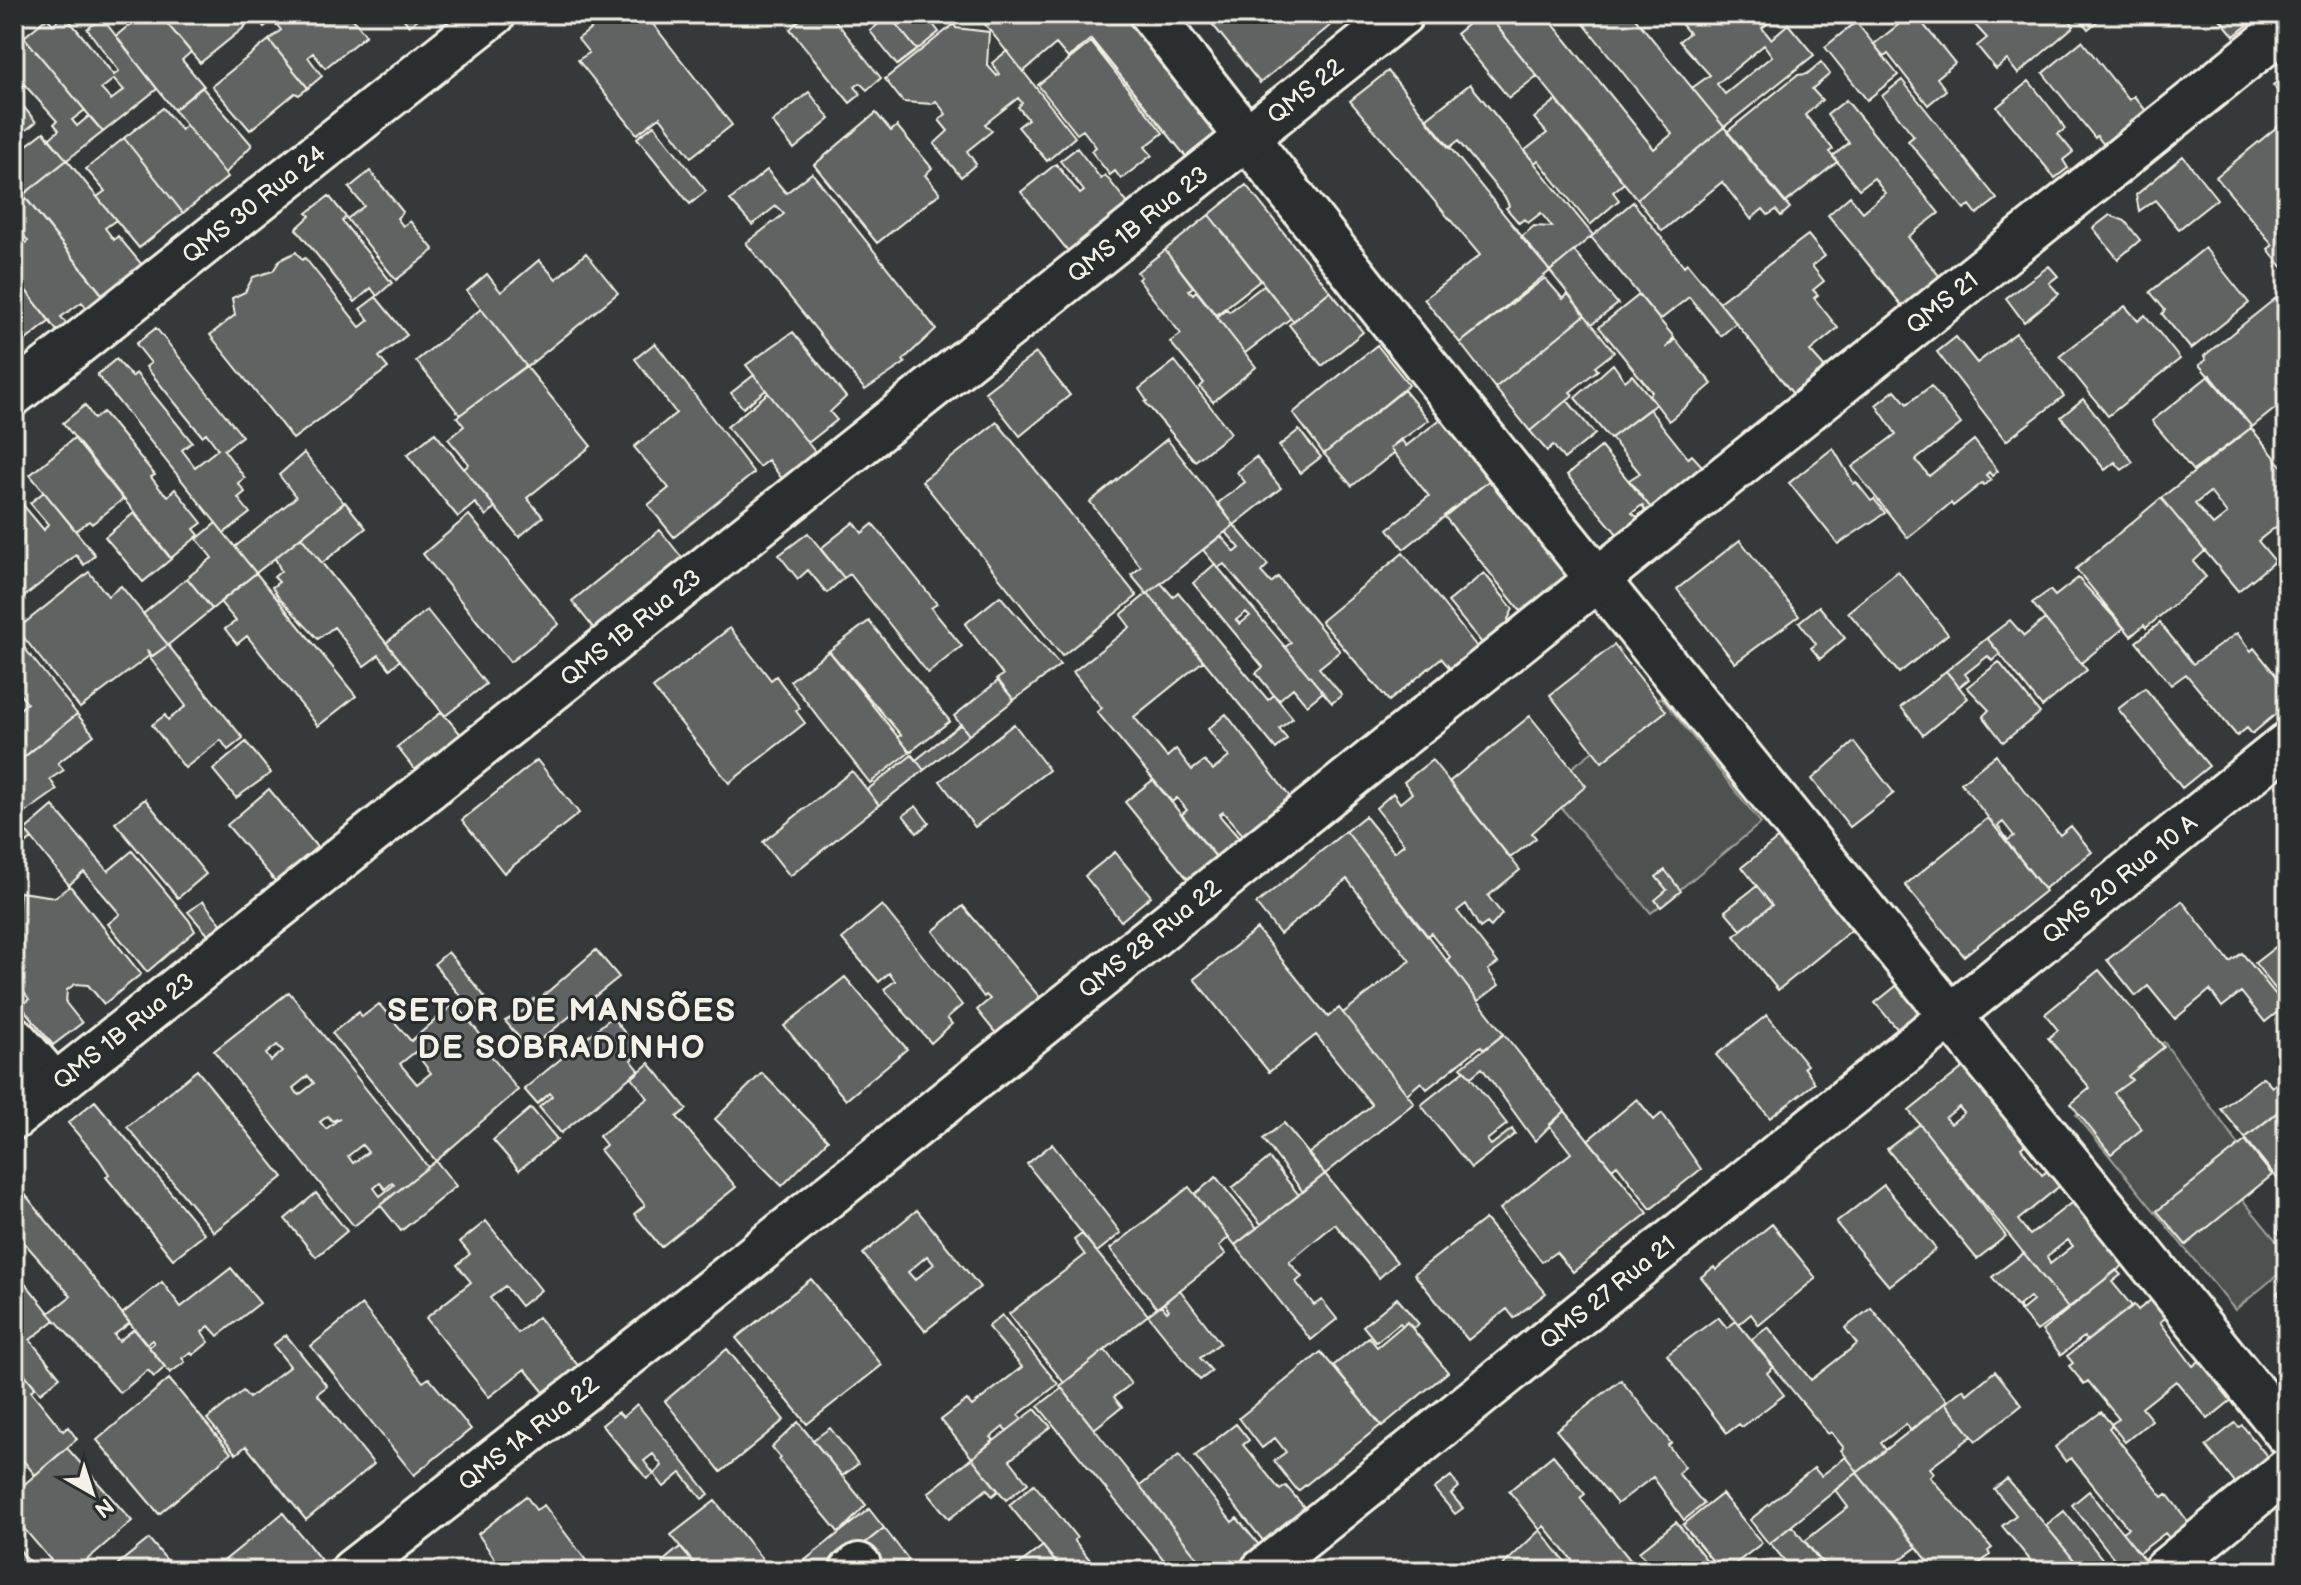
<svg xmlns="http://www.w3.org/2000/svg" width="2301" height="1585" viewBox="0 0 2301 1585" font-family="'Balsamiq Sans',sans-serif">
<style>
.green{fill:#4e514f;stroke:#a1a19c;stroke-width:2}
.building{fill:#616362;stroke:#f4f1e8;stroke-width:2;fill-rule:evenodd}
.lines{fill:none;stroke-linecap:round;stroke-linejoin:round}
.minor-casing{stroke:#f4f1e8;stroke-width:48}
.minor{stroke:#2a2d2e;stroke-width:42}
.labels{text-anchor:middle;stroke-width:6;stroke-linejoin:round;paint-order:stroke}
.street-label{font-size:24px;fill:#f4f1e8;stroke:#2a2d2e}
.district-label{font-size:32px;font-weight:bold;letter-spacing:2px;fill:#f4f1e8;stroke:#2a2d2e}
</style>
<rect width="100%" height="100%" fill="#363939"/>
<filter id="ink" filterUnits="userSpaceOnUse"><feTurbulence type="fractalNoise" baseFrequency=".0125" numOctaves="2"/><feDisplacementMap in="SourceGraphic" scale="16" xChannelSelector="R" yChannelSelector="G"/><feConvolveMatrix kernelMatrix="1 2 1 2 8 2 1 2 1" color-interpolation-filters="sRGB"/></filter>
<g filter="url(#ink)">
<!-- green -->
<path class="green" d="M1661,697L1761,823L1651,913L1545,789Z
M2164,1042L2251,1162L2233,1188L2287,1254V1267L2235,1310L2076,1115Z"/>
<!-- building -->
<path class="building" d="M126,14H159L191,52L182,60L204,86L174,110L116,36L133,22Z
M159,14H236L246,26L200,63Z
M236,14H280L264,27L255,16L245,24Z
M280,14H349L366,35L325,68L313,53L308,57L322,76L308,88L269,40L281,30L273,20Z
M400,14H424L409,26Z
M610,14H620L627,22L636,14H645L732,125L691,157L660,117L637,134L578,60L589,53L578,39Z
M806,14H830L881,78L867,90L860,83L855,87L861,94L850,103L790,29Z
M888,14H925L939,32L917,50Z
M977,14H1122L1218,133L1187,158L1091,39L1068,58L1056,44L1023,72Z
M1204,14H1340L1342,16L1260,83Z
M1480,14H1487L1537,76L1509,98L1456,34Z
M1487,14H1545L1654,149L1672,134L1576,14H1632L1724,127L1637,199Z
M1673,14H1779L1762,28L1771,39L1788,24L1814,55L1724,127L1692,88L1710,75L1679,41L1689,33ZM1764,45L1772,56L1725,94L1717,84Z
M1912,14H1915L1955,63L1937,78L1946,90L1928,105L1888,54L1884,57L1874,44Z
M1965,14H2065L2074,26L2018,74L2007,60L1996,69L1977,46L1987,38Z
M2076,14H2106L2088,29Z
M2216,14H2261L2234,36Z
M65,15L114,75L119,71L87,29L102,18L157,89L103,132L24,37L47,18L53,24ZM114,79L124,90L111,100L101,89Z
M889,15L917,50L897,65L870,31Z
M1856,22L1898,75L1867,100L1825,47Z
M954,24L956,28L989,32L987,65L997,76L999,74L992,63L1007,51L1075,137L1047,161L1018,127L1028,119L1018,107L1022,103L1018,98L985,124L992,131L967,151L976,164L961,177L934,144L948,131L939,120L946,114L936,101L932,104L903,102L885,79Z
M24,37L85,110L72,120L77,126L89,116L103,132L67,160L49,139L59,130L54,124L57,121L14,73V44Z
M269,40L308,88L299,95L295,93L250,130L212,86Z
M2082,41L2129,100L2134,96L2147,112L2105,146L2097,136L2095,138L2043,73Z
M1091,42L1163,133L1145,147L1152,155L1121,179L1115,171L1110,175L1091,151L1096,147L1083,130L1077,134L1038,85Z
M1821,62L1830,74L1812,89L1822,100L1805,115L1833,149L1829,152L1837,162L1785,203L1727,132L1797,75L1807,74Z
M1388,71L1550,271L1460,343L1424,299L1480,255L1350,101Z
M2287,74V103L2273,85Z
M1902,80L1997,199L1977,214L1970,205L1964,209L1908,141L1914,136L1882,96Z
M2029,81L2059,119L2065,129L2058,134L2073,152L2063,160L2068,168L2055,178L1997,107Z
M1470,84L1593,235L1550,271L1521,237L1534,226L1552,227L1541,213L1528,223L1524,219L1519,223L1506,208L1509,206L1506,199L1458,141L1449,148L1426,119Z
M202,87L252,145L225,174L174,110Z
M809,92L830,119L794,149L772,122Z
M14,95L36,122L14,140Z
M1556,100L1624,183L1613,192L1619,200L1590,225L1538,160L1535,163L1524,151L1547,133L1534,118Z
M1846,100L1939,213L1908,237L1941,278L1904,308L1828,215L1850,196L1863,212L1885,193L1874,178L1859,189L1833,156L1849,143L1827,115Z
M163,108L181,130L186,125L228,177L183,213L124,138Z
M876,113L891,131L897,126L932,168L925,175L940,193L877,243L814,165Z
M2283,122L2287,127V273L2268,249L2273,245L2216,177Z
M654,125L706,191L690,204L637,138Z
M1724,127L1790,208L1781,216L1776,210L1768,215L1763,209L1751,219L1722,182L1662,231L1637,199Z
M44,132L67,160L23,195L14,183V155Z
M124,138L183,213L139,248L97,197L105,191L86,169Z
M1077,148L1101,179L1105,175L1129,205L1069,252L1021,192L1056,164L1080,194L1084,191L1060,161Z
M2183,156L2217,199L2179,229L2155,200L2139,211L2136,195Z
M67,160L116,220L105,228L114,240L118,236L143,266L104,297L23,195Z
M767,170L786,193L812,173L936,329L903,360L905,363L865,390L746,243L784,214L776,206L752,225L730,200Z
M370,171L403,212L397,218L403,226L410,221L434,250L396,280L347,219L364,206L349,188Z
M14,183L26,198L14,207Z
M1246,185L1330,291L1293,321L1209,215Z
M329,196L346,217L342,221L392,283L377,296L371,288L355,302L296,229L310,216L307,213Z
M26,198L106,299L89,311L82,302L61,317L70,328L60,335L14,275V252L28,241L14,223V207Z
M1633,202L1684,266L1687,263L1736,323L1721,336L1689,297L1660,320L1591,237Z
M1209,215L1261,280L1216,315L1165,250Z
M2110,215L2125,221L2140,240L2118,259L2093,228Z
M1808,235L1825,256L1812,266L1824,281L1813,290L1818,295L1814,298L1838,328L1810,351L1825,368L1793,394L1719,302Z
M2205,248L2249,303L2191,349L2162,314L2165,310L2150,292Z
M1165,250L1193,287L1189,290L1193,294L1196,291L1256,367L1213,402L1200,387L1204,383L1170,342L1181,334L1138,279L1141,277L1137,272Z
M1574,251L1618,304L1592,324L1550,271Z
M296,252L302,260L305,258L360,327L369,320L360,309L376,297L407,335L379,357L388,368L293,439L210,335L235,315L232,298L245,292L253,277L273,271L280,260Z
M586,253L618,293L527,367L467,291L487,274L501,292L539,260L556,279Z
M2049,266L2058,276L2049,283L2059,294L2024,322L2006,298Z
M14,275L50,321L21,344L14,335Z
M1545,278L1563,299L1568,294L1585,315L1495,388L1460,343Z
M1264,285L1291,318L1245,353L1217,317L1227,309L1229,312Z
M2287,289V399L2252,427L2199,365L2206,360L2204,356Z
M1330,291L1363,332L1322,366L1289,325Z
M1639,295L1674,337L1666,348L1675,339L1712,384L1669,421L1649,395L1652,392L1599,327Z
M2125,306L2138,321L2145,315L2180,359L2108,416L2060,356Z
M481,309L526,366L460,415L416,361Z
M1585,315L1614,352L1595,367L1598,370L1570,392L1573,395L1530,431L1495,388Z
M156,328L242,436L224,450L245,478L238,483L245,492L238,498L250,513L224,533L97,375L116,359L132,377L136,373L192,442L182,450L195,467L218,449L206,433L202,436L146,367L151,363L136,344Z
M793,332L846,397L830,412L837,420L808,443L746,365Z
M2016,333L2064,396L2006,441L1937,352L1956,337L1977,363Z
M655,343L754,473L674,537L648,505L669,488L634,447L676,413L635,359Z
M1377,345L1409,385L1324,454L1293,413Z
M1036,353L1070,395L1020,436L985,392Z
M1175,361L1231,433L1195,461L1145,402L1147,401L1139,389Z
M1613,364L1625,381L1632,375L1656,404L1610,439L1575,398Z
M526,366L591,446L527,498L543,517L519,537L464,469L469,464L448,439L464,426L457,417Z
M754,375L766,390L743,408L731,393Z
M2210,375L2252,427L2193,471L2152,421Z
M1931,386L1961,424L1916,460L1929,476L1974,440L1998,471L1992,476L1989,472L1986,475L1991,480L1984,485L1982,483L1953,506L1951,503L1908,538L1852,467L1896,434L1876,405L1895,390L1907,404Z
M1404,390L1429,420L1390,448L1394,453L1352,486L1324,454Z
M768,393L816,453L783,480L768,460L759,467L727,427Z
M2083,399L2133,462L2122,470L2115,462L2105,470L2061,417Z
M1567,400L1595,434L1564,459L1553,445L1547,451L1530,431Z
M85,405L94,419L103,412L155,475L151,477L161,490L168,496L175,489L202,523L194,529L199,535L171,558L63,423Z
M1649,409L1688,458L1692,455L1702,466L1651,508L1629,480L1640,473L1611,438Z
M1442,418L1490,480L1404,549L1388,529L1429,496L1390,448L1401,439L1406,446Z
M997,422L1137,596L1062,656L922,481Z
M2251,428L2287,472V518L2258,541L2275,561L2238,591L2161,498ZM2210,492L2227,514L2213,525L2195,504Z
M1299,430L1321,457L1300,473L1279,446Z
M435,433L495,507L486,516L475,503L458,517L407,455Z
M74,438L123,499L92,524L89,521L76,531L30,475Z
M1167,439L1234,525L1147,594L1131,575L1141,567L1090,502Z
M1601,447L1651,508L1617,534L1567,475ZM1642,505L1645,510L1637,517L1632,513Z
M1833,448L1854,484L1856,482L1871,501L1874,499L1885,513L1838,544L1789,483Z
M304,453L344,503L256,573L235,547L296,497L279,475Z
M1256,457L1281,488L1234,525L1218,503L1245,482L1237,472Z
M1490,480L1569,577L1523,614L1444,516Z
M44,492L95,555L84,565L76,555L21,599L14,590V494L44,530L48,524L30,503Z
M2161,498L2205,551L2193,562L2206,577L2146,628L2144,625L2131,636L2076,569Z
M345,502L366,528L322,563L301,537Z
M134,513L171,559L143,582L105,537Z
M469,515L559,624L510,662L423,554Z
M854,522L862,533L873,524L937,604L931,608L962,646L928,673L850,574L844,578L820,549Z
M216,523L256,573L212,609L187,578L212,558L197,539Z
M1234,525L1268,565L1261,572L1271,583L1278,577L1340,651L1319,668L1342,695L1332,703L1285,647L1291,643L1224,564L1218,568L1203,550L1221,536L1235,552L1240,548L1226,532Z
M660,530L683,559L595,630L572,601Z
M808,533L844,578L827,593L808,570L798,579L779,555Z
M301,537L400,660L390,669L379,655L364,666L334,627L318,639L279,598L272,587L279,582L274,577L281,571L275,558Z
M1740,540L1799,616L1735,663L1677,589Z
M1403,553L1481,652L1454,673L1441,658L1389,701L1321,621Z
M1215,564L1323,692L1307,705L1293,688L1279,700L1274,695L1256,673L1263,667L1193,583ZM1246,612L1250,616L1240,624L1236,620Z
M1898,571L1948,634L1899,673L1848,612Z
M89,572L108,596L121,586L168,645L152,656L147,650L149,656L80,708L17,629Z
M256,573L356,696L318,726L247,636L237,644L225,629L236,621L220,602Z
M1484,573L1513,609L1508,619L1514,625L1486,648L1448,602Z
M187,578L212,609L168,645L143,614Z
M2078,578L2124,628L2081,663L2032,603L2050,590L2055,596Z
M1161,583L1173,597L1178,592L1268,700L1274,695L1293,718L1279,729L1287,739L1276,749L1148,593Z
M1148,593L1203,661L1134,717L1167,757L1176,749L1192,770L1204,761L1213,770L1229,757L1208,729L1226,714L1290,797L1243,835L1223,812L1219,815L1239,838L1216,857L1181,815L1187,810L1177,798L1172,802L1097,712L1102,708L1073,672L1130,627L1121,615Z
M1000,596L1060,665L1014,700L997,679L1003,675L965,624Z
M1819,606L1845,638L1820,659L1811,648L1816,644L1799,622Z
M427,610L486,684L445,716L386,643Z
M2045,619L2087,670L2042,707L1987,638L2010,620L2024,636Z
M869,621L950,721L910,752L898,737L901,735L829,651Z
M2160,623L2193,664L2237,633L2251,651L2254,648L2287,689V695L2280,701L2284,707L2252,734L2247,728L2237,736L2186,674L2171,685L2136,642Z
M730,628L771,680L776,676L781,683L800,708L796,711L805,723L729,783L653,688Z
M14,635L77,714L14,765V714L27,703L14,687Z
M1987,638L2000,654L1992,661L1988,656L1965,674L1969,679L1959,687L1946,671Z
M168,645L243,738L228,750L221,740L185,768L152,725L165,715L168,720L186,706L150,658Z
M1614,645L1666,711L1602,762L1550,695Z
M829,651L910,752L870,783L790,681Z
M1999,662L2040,713L2003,742L1983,716L1989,710L1967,687Z
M1946,671L1968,698L1923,735L1901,707Z
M998,681L1014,700L969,735L954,716Z
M2145,688L2209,766L2182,788L2118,709Z
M442,712L464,738L419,775L397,747Z
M77,714L94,735L58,763L64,770L50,779L57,790L16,819L14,776L21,771L16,764Z
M1530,716L1586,786L1532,833L1536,838L1510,858L1449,782Z
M961,724L969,735L924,770L916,760Z
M1014,724L1049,770L975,827L940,781Z
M246,742L271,773L236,798L213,770Z
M1854,742L1894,793L1850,827L1812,779Z
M912,755L924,770L879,805L867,790Z
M1996,755L2060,835L2071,826L2092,852L2044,889L1961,783ZM2003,822L2014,836L2008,840L1998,826Z
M537,760L579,813L504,873L462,820Z
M1432,760L1520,870L1488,896L1502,914L1491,927L1487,923L1480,928L1466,904L1457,911L1498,963L1488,970L1499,985L1478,1001L1447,960L1450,957L1431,933L1427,936L1346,831L1365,816L1394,852L1404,844L1376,808L1393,793L1400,803L1412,793L1404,782Z
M852,771L879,805L790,876L763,842Z
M1153,780L1218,859L1190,882L1125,802Z
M269,789L317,847L276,882L227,825Z
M145,799L206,874L178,898L115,823Z
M53,806L108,871L132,851L189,920L195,931L147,972L108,924L120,914L84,872L69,885L25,830Z
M916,806L929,823L917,833L903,815Z
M14,817L32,839L14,853Z
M1988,818L2045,891L1964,956L1905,885Z
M1346,831L1504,1034L1484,1050L1481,1046L1427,1089L1421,1082L1407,1094L1343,1013L1410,961L1347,879L1280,934L1256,904Z
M1781,836L1854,928L1778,990L1734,936L1772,905L1742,867Z
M1115,852L1151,896L1121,921L1085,876Z
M1665,870L1681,891L1661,907L1655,900L1667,890L1656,877Z
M70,886L141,974L104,1004L88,985L75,984L67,990L66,1003L82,1023L53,1045L21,1006L29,999L14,980V916L18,912L20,892L55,897Z
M1757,886L1772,905L1741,930L1725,911Z
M203,901L223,926L210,937L188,912Z
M2182,901L2230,962L2242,953L2285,1006L2265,1022L2241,992L2222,1007L2210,990L2175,1019L2148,986L2136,996L2107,960Z
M882,905L962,1005L947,1018L952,1024L931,1043L884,989L895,981L889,973L879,982L842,939Z
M963,906L1043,1001L998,1036L977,1010L990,999L986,995L984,997L933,931Z
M1257,929L1328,1017L1339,1008L1414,1103L1325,1174L1308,1154L1372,1105L1316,1035L1269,1072L1194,979Z
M2287,938V1004L2255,963Z
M596,950L619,977L529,1049L505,1021L528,1008L534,999L536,1002Z
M448,952L485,997L471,1009L434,964Z
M2099,970L2164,1047L2128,1076L2132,1080L2114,1093L2142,1129L2111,1154L2071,1104L2090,1088L2048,1038L2058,1030L2045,1014Z
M845,977L907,1049L846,1100L784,1026Z
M1900,983L1930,1019L1906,1039L1875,1003Z
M289,992L428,1167L354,1226L214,1051ZM277,1045L283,1051L271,1061L266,1054ZM308,1076L314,1083L299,1095L293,1088ZM328,1116L332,1121L340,1118L326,1129L320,1122ZM362,1145L368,1152L353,1163L348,1156ZM380,1183L385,1189L392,1183L394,1185L380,1196L374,1188Z
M455,1003L492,1049L488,1052L518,1090L436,1161L332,1033L359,1012L362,1017L379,1004L411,1041ZM415,1052L431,1073L417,1084L400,1064Z
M1767,1015L1807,1065L1804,1067L1815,1083L1770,1118L1716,1055Z
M612,1017L641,1053L631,1060L639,1070L561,1133L539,1107L552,1096L550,1093L537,1104L524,1089Z
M1504,1034L1565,1111L1535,1141L1482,1068L1471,1077L1461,1067Z
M649,1063L687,1109L677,1117L736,1187L661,1247L634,1214L645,1205L600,1150L606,1145L599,1136L648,1098L632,1078Z
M1965,1066L2028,1142L2021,1148L2042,1175L2050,1169L2062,1184L2018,1220L2030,1235L2075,1200L2125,1264L2068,1308L1909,1111ZM1959,1107L1964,1113L1951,1124L1945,1118ZM2068,1240L2073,1246L2050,1264L2047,1256Z
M197,1070L283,1177L214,1232L127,1127Z
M1465,1070L1507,1124L1487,1140L1491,1145L1512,1129L1515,1134L1471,1168L1421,1105Z
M762,1073L828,1140L782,1186L715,1119Z
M2263,1077L2272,1087L2280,1080L2287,1089V1105L2245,1138L2221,1109Z
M1637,1099L1654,1120L1662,1113L1701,1169L1651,1209L1617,1165L1612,1169L1588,1140Z
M95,1101L205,1234L173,1259L106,1177L109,1174L99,1159L68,1123Z
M531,1108L557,1139L519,1170L493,1140Z
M2280,1110L2287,1119V1191L2245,1138Z
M1565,1111L1648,1213L1573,1272L1556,1252L1542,1262L1500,1209L1571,1153L1549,1125Z
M1284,1123L1325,1174L1303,1192L1263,1139Z
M1920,1124L2006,1236L1977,1259L1887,1149Z
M2245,1141L2272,1175L2186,1245L2157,1211Z
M1052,1144L1121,1233L1097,1252L1027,1164Z
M1269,1158L1299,1195L1261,1224L1232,1188Z
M436,1161L456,1186L401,1231L380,1205Z
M1325,1174L1397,1262L1379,1278L1335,1224L1289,1262L1302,1277L1296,1282L1314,1305L1322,1300L1337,1319L1311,1340L1235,1245Z
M1216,1177L1257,1228L1235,1245L1195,1194Z
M14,1181L130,1323L114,1335L119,1341L134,1329L165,1367L154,1377L148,1370L120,1393L49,1313L71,1296L14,1231Z
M1884,1185L1936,1249L1889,1286L1836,1223Z
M1189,1187L1229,1237L1219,1246L1226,1254L1157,1308L1110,1249Z
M316,1193L347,1231L316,1257L285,1219Z
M917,1210L980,1287L925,1331L863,1254ZM927,1256L934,1264L915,1280L908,1272Z
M1485,1219L1546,1293L1514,1318L1507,1309L1468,1340L1414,1274Z
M486,1221L541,1290L521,1306L505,1286L490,1298L518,1333L538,1317L581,1369L547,1396L525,1369L489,1397L426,1318L471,1282L457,1265L470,1254L460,1242Z
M1772,1224L1816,1278L1759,1325L1751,1314L1739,1324L1701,1277L1714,1267L1716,1270Z
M2287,1224V1244L2277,1232Z
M1082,1234L1148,1315L1064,1383L1009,1314L1085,1255L1074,1240Z
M2024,1253L2068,1308L2037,1331L1992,1277ZM2030,1297L2033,1301L2022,1310L2019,1306Z
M231,1268L260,1303L218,1336L209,1326L202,1332L209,1342L193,1355L191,1352L182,1358L185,1362L170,1373L149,1347L154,1343L152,1340L147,1344L122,1314L162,1282L181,1307Z
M2116,1270L2121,1275L2112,1282L2132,1306L2087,1341L2084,1337L2061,1355L2042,1331Z
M18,1274L55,1320L30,1340L60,1377L40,1393L14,1361V1277Z
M811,1279L882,1365L807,1424L736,1338Z
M2287,1285V1306L2277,1293Z
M1180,1290L1220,1343L1200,1358L1212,1371L1200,1380L1148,1315L1161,1305L1167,1312L1169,1310L1164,1303Z
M1397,1298L1419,1324L1413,1328L1407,1322L1403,1326L1400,1323L1376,1342L1363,1326Z
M2151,1300L2165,1318L2160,1322L2193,1366L2202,1359L2234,1398L2208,1419L2176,1381L2142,1408L2152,1420L2125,1442L2111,1424L2119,1419L2088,1381L2084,1384L2069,1366L2073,1363L2067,1356L2134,1305L2138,1310Z
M362,1305L423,1382L429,1378L471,1429L414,1475L311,1346Z
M1871,1308L1947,1401L1911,1431L1906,1424L1881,1443L1886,1450L1858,1472L1841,1450L1844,1448L1831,1432L1828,1434L1751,1340L1768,1327L1811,1380L1857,1344L1845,1328Z
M1002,1315L1058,1384L1018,1415L1022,1419L1007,1431L1003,1427L991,1437L994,1440L972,1458L941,1420L967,1400L972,1406L1022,1367L988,1327Z
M1718,1317L1727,1328L1736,1321L1774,1367L1767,1373L1784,1395L1742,1427L1739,1424L1727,1433L1667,1355Z
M1407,1322L1448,1372L1382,1426L1333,1366L1369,1337L1377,1347Z
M286,1335L327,1386L317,1394L374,1464L306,1520L246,1446L236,1454L207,1419L243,1391L249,1398L290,1366L273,1345Z
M727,1349L784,1420L721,1472L665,1401Z
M1105,1350L1131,1384L1114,1397L1122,1407L1094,1429L1060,1386Z
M1321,1352L1381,1425L1298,1491L1274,1461L1286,1452L1275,1438L1262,1448L1239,1418Z
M2287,1353V1370L2279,1360Z
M14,1361L35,1387L31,1391L63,1431L68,1427L77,1439L35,1475L14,1449Z
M1995,1371L2022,1405L1976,1441L1945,1403L1963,1389L1967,1394Z
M169,1379L231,1453L159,1514L97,1440Z
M1621,1380L1671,1443L1668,1445L1685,1467L1678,1473L1704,1504L1684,1520L1653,1477L1617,1504L1556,1430Z
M1062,1388L1095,1430L1208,1571H1173L1038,1406Z
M1945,1403L1972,1436L1930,1468L1934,1473L1930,1477L1992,1548L1988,1551L1990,1555L1974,1568L1976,1571H1936L1857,1473Z
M637,1404L709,1494L702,1499L681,1473L664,1487L654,1474L647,1479L602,1425L618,1412L623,1417ZM653,1454L662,1466L654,1474L644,1461Z
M1035,1409L1051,1427L1010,1460L1028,1483L1006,1500L972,1458Z
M2101,1412L2112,1425L2109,1428L2163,1497L2167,1494L2196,1532L2177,1547L2165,1533L2139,1553L2122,1532L2128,1528L2071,1458L2066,1462L2055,1447Z
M798,1422L866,1505L839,1533L779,1460L781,1458L772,1447Z
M2235,1423L2239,1427L2242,1425L2271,1461L2238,1487L2206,1446Z
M1236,1424L1249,1440L1243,1445L1280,1490L1286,1486L1310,1514L1269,1548L1195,1456Z
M830,1428L858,1464L842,1476L813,1440Z
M67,1448L132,1521L74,1571H60L14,1517V1493Z
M1179,1455L1232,1522L1237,1518L1264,1551L1240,1571H1208L1140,1486Z
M1553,1455L1585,1494L1580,1498L1635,1566L1640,1562L1647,1571H1581L1544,1526L1540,1530L1509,1491Z
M1846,1457L1858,1472L1769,1544L1750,1520L1814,1468L1821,1476Z
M972,1458L998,1491L992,1496L987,1489L949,1519L928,1493Z
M1857,1473L1917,1547L1894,1564L1899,1571H1829L1805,1541L1848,1507L1835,1490Z
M1451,1476L1459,1487L1451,1494L1463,1508L1455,1514L1434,1489Z
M2007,1479L2023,1498L2083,1571H2039L2002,1526L2016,1515L1994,1489Z
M1034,1484L1077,1538L1074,1540L1099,1571H1063L1009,1505Z
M2089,1491L2151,1568L2147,1571H2124L2072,1505Z
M1722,1494L1762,1543L1726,1571H1655L1639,1552L1676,1522L1709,1563L1712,1560L1683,1525Z
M526,1496L536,1510L544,1505L594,1571H503L478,1534Z
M715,1501L772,1571H700L671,1535Z
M869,1509L884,1528L831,1571H803L799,1565Z
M2064,1511L2112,1571H2083L2046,1526Z
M283,1513L329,1570L234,1571L225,1560Z
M1792,1526L1828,1571H1793L1770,1543Z
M884,1528L909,1560L896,1571H880L866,1554L855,1551Z
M1540,1530L1566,1563L1561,1567L1564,1571H1506L1502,1566Z
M149,1539L166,1559L151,1571H124L118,1564Z
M14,1543L37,1571H14Z
M1043,1546L1063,1571H1010Z
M680,1547L700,1571H670L662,1562Z
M166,1559L177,1571H151Z"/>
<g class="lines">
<!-- minor casing -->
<g class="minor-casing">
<g id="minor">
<path d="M1151,14C1521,494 1909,960 2287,1434"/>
<path id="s1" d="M14,394L494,14"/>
<path d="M14,1038L55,1085"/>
<path id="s2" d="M14,1118L1402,14"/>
<path id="s3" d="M352,1571L704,1296L2287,26"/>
<path d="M851,1571L859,1565"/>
<path id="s4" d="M1262,1571L2287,744"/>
<path d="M2164,1571L2287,1470"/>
</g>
</g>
<!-- minor -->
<use href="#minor" class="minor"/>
</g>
</g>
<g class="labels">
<!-- street labels -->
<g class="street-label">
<text dy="8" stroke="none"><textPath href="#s2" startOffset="1650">QMS 22</textPath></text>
<text dy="8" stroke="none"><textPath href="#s1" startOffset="306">QMS 30 Rua 24</textPath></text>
<text dy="8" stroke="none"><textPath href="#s2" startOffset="1436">QMS 1B Rua 23</textPath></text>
<text dy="8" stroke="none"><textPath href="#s3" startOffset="2034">QMS 21</textPath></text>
<text dy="8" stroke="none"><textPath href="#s2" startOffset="788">QMS 1B Rua 23</textPath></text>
<text dy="8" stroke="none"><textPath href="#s4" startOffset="1102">QMS 20 Rua 10 A</textPath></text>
<text dy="8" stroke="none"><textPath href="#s3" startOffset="1018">QMS 28 Rua 22</textPath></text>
<text dy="8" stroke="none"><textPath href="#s2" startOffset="140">QMS 1B Rua 23</textPath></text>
<text dy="8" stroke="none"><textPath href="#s4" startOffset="444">QMS 27 Rua 21</textPath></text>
<text dy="8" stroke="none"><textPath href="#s3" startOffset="224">QMS 1A Rua 22</textPath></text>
</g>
<!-- district labels -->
<g class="district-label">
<text x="562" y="1021">SETOR DE MANSÕES<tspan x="562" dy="37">DE SOBRADINHO</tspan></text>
</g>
</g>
<!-- margin -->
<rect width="2301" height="1585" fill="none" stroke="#2a2d2e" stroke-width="48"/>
<rect x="24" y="24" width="2253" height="1537" fill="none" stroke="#f4f1e8" stroke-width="3" filter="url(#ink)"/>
<!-- north arrow -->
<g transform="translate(92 1493) rotate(141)" stroke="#2a2d2e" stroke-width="6" paint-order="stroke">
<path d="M0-6L14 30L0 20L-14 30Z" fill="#f4f1e8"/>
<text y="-12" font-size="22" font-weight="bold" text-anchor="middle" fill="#f4f1e8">N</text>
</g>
</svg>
